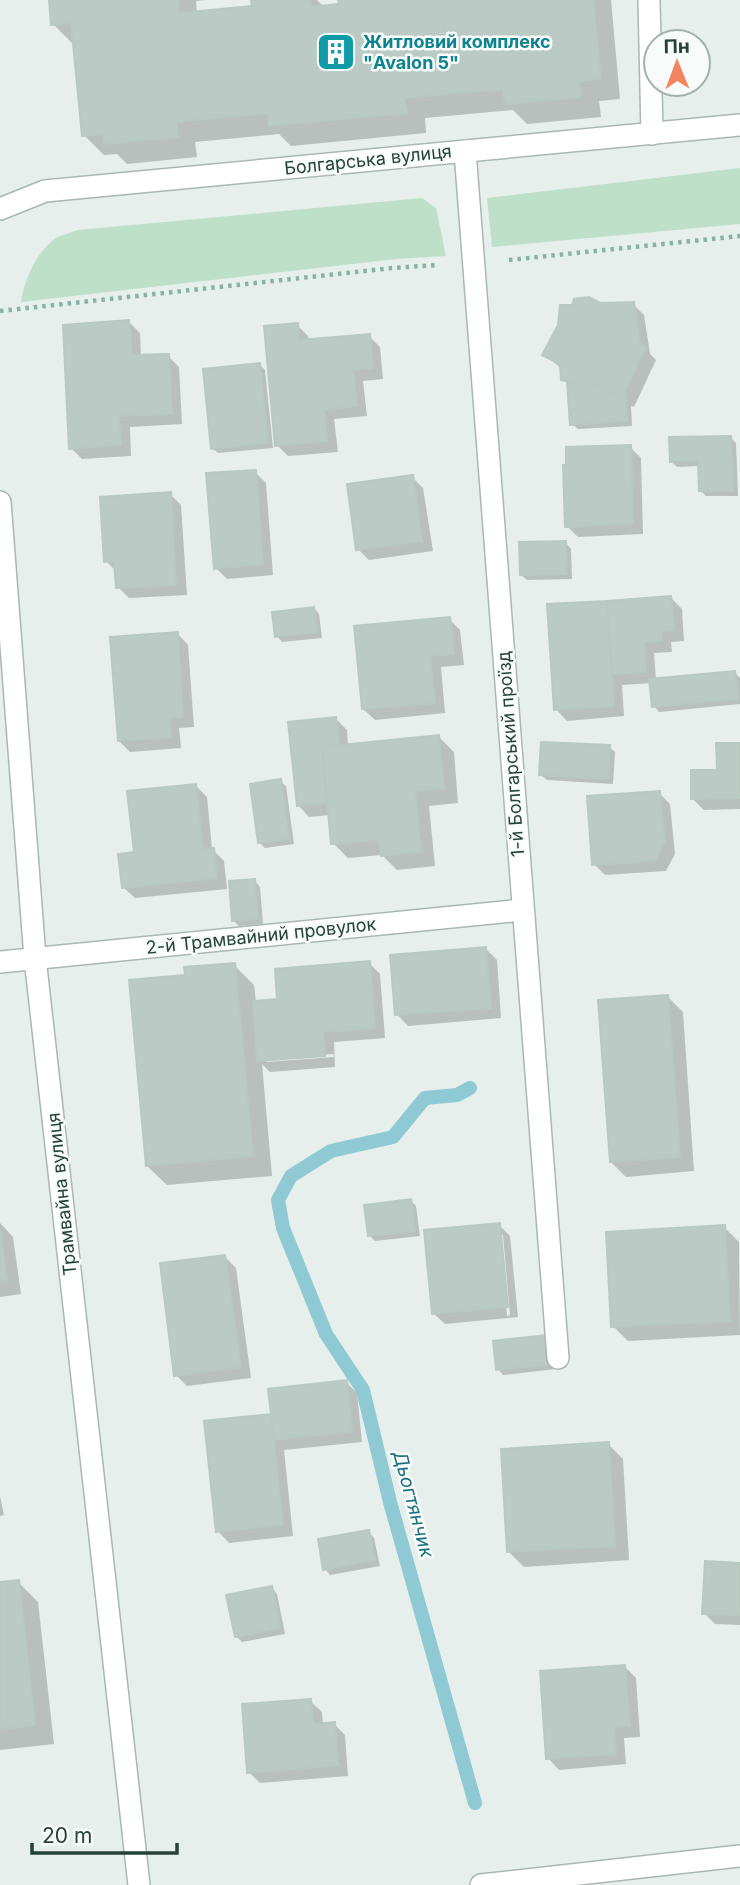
<svg xmlns="http://www.w3.org/2000/svg" width="740" height="1885" viewBox="0 0 740 1885" font-family="Inter,sans-serif">
<style>
.green{fill:#bfe0c8}
.shadow{fill:#0003;fill-rule:evenodd}
.lines{fill:none;stroke-linecap:round;stroke-linejoin:round}
.stream{stroke:#8ec9d4;stroke-width:14}
.building{fill:#bbcac4;stroke:#b8c9c2;stroke-width:2}
.lane-casing{stroke:#a8b8b2;stroke-width:24}
.street-casing{stroke:#a8b8b2;stroke-width:24}
.path{stroke:#86b3a5;stroke-width:4.5;stroke-dasharray:3.5 5;stroke-linecap:butt}
.lane{stroke:#fff;stroke-width:21}
.street{stroke:#fff;stroke-width:21}
.labels{text-anchor:middle;stroke-width:5;stroke-linejoin:round;paint-order:stroke}
.culture-label{font-size:18px;font-weight:bold;fill:#0d838f;stroke:#f7fbf9;text-anchor:start}
.street-label{font-size:18px;fill:#24423a;stroke:#f7fbf9}
.water-label{font-size:19px;font-style:italic;fill:#1c6f80;stroke:#f7fbf9}
</style>
<rect width="100%" height="100%" fill="#e6efeb"/>
<!-- green -->
<path class="green" d="M740,168V224L492,247L487,198Z
M422,198L436,208L446,256L396,259L21,302C24,281 35,255 52,241C58,235 70,233 78,230Z"/>
<!-- shadow -->
<path class="shadow" d="M51,0H206L196,1L197,13L254,8L253,0H317L324,7L341,5L340,0H611L620,99L599,101L601,117L527,124L513,110L425,118L426,133L291,146L279,134L195,142L197,157L127,164L117,154L104,155L84,135L74,45L53,24Z
M633,304L644,315L650,354L656,360L634,407L631,406L632,426L578,429L572,424L569,386L563,379L562,369L544,354L573,306Z
M129,322L140,333L141,357L168,356L179,367L182,424L130,427L131,456L82,459L71,448Z
M297,325L308,336L309,341L369,336L380,347L383,379L363,381L367,416L334,419L338,452L288,456L277,445Z
M259,364L265,370L273,448L218,453L212,448Z
M730,437L736,443L738,496H706L700,490V466L677,467L671,461Z
M630,447L641,458L643,534L578,537L567,526Z
M255,472L266,483L273,575L227,579L216,568Z
M412,477L423,488L433,551L369,560L358,549Z
M170,494L181,505L187,595L129,598L118,587L117,572L106,561Z
M566,543L571,549L572,579L527,580L521,575Z
M671,598L682,609L684,641L671,642L672,652L654,653L656,680L735,673L740,678V704L659,712L654,706L652,683L622,685L624,716L567,721L556,709L549,606Z
M314,608L319,614L322,638L282,642L277,636Z
M449,619L460,630L464,665L441,667L445,713L375,720L363,709Z
M177,633L188,645L194,727L179,728L181,748L130,752L119,741Z
M336,719L347,730L348,746L439,737L454,752L458,803L429,806L435,866L397,870L382,855L348,858L333,843L330,815L309,817L298,805L290,724Z
M740,744V809L704,810L693,799Z
M609,747L615,752L613,784L547,780L541,775Z
M280,781L286,786L294,844L265,848L260,843Z
M196,786L207,797L212,849L224,861L227,889L135,898L123,887L136,854Z
M659,793L670,804L675,854L666,871L605,875L594,864Z
M255,881L260,887L263,924L239,926L233,920Z
M486,949L497,960L501,1018L408,1026L397,1014Z
M369,963L380,974L385,1038L334,1042L335,1067L270,1072L262,1064L272,1176L167,1185L147,1166L187,977L234,965L254,985L256,1002L279,1000ZM333,1054L334,1057L266,1062V1059Z
M668,997L683,1012L694,1171L626,1177L611,1162Z
M411,1201L416,1206L420,1236L375,1241L369,1235Z
M0,1223L13,1237L21,1294L0,1297Z
M499,1225L510,1236L518,1317L445,1324L433,1313ZM499,1235H503L510,1315L507,1316Z
M724,1227L739,1242L740,1335L628,1341L613,1326Z
M225,1257L236,1268L251,1378L187,1386L176,1375Z
M552,1343L556,1369L503,1375L498,1369Z
M346,1382L357,1393L362,1442L284,1450L293,1536L229,1543L218,1531L273,1415Z
M608,1444L623,1459L629,1560L524,1567L509,1552Z
M0,1496L4,1515L0,1516Z
M369,1532L374,1538L380,1566L330,1575L325,1569Z
M740,1564V1625L715,1624L704,1613Z
M18,1582L38,1602L54,1744L0,1750V1584Z
M272,1588L277,1594L285,1634L242,1642L236,1636Z
M625,1667L636,1678L640,1737L624,1738L626,1764L559,1770L548,1758Z
M310,1701L322,1712L323,1725L334,1724L345,1735L348,1776L260,1783L249,1772Z"/>
<g class="lines">
<!-- stream -->
<path class="stream" d="M470,1088L457,1095L425,1098L393,1137L331,1151L291,1176L278,1200L283,1228L326,1334L363,1390L390,1502L475,1803"/>
</g>
<!-- building -->
<path class="building" d="M49,0H178L179,13L252,6L251,0H310L311,7L339,4L338,0H593L601,79L579,81L581,97L505,104L503,89L405,98L407,113L269,126L268,113L176,122L178,137L104,144V134L82,136L71,23L51,25Z
M589,297L600,303L634,302L640,344L646,347L622,397L595,385H580L561,380L560,364L542,355L558,325L560,305H572L574,299Z
M129,320L132,355L169,354L172,414L119,416L121,445L69,449L63,325Z
M298,323L299,340L370,334L373,368L353,370L357,406L324,409L327,441L275,446L264,326Z
M260,363L268,443L211,449L203,369Z
M567,382L580,385H595L622,397L625,390L627,421L570,425Z
M731,436L733,491H699L698,461L670,462L669,437Z
M631,445L633,524L565,527L563,465H566V447Z
M256,470L263,564L214,569L206,473Z
M413,475L422,541L356,550L347,484Z
M171,492L176,585L116,588L114,561L104,562L100,497Z
M566,541L567,574L520,575L519,542Z
M671,596L674,630L661,631L662,641L644,642L646,672L612,674L607,601Z
M607,601L614,706L554,710L547,604Z
M314,607L317,632L275,637L272,612Z
M450,617L454,654L430,656L435,703L362,709L354,626Z
M178,632L183,717L169,718L171,737L118,741L110,637Z
M735,671L738,699L652,707L649,679Z
M336,717L339,745L322,747L327,803L297,806L288,722Z
M439,735L444,788L415,791L421,852L381,856L379,840L331,844L322,747Z
M541,742L610,745L608,779L539,775Z
M716,743H740V798L691,799V770H717Z
M281,779L289,839L258,843L250,784Z
M196,784L203,849L214,848L217,878L122,888L118,854L134,852L127,791Z
M660,791L665,842L655,861L592,865L587,796Z
M255,879L258,919L232,921L229,881Z
M486,947L491,1008L395,1015L390,955Z
M370,961L375,1028L323,1032L325,1056L257,1061L253,1001L277,999L275,969Z
M235,963L253,1156L146,1166L129,980L185,975L184,967Z
M668,995L680,1157L610,1162L598,1000Z
M411,1199L415,1231L368,1236L364,1205Z
M500,1223L508,1307L432,1314L424,1230Z
M725,1225L730,1321L611,1327L606,1232Z
M0,1227L7,1280L0,1281Z
M225,1255L241,1367L174,1376L160,1263Z
M547,1335L551,1364L496,1370L493,1341Z
M347,1380L352,1431L274,1440L268,1389Z
M271,1414L283,1525L216,1532L204,1421Z
M609,1442L615,1546L507,1552L501,1449Z
M369,1530L375,1560L323,1570L318,1539Z
M705,1561L740,1563V1615L702,1614Z
M19,1580L35,1725L0,1729V1582Z
M272,1586L281,1628L235,1637L226,1595Z
M625,1665L630,1726L614,1727L616,1754L546,1759L540,1671Z
M311,1699L313,1724L335,1722L338,1765L247,1773L242,1704Z"/>
<g class="lines">
<!-- lane casing -->
<g class="lane-casing">
<path id="lane" d="M649,0L652,134"/>
</g>
<!-- street casing -->
<g class="street-casing">
<path id="street" d="M465,151L558,1358
M0,209L45,191L740,125
M0,502L35,958L139,1885
M0,962L522,910
M481,1885L740,1856"/>
</g>
<!-- path -->
<path class="path" d="M509,260L740,236
M0,311L392,268L438,265"/>
<!-- lane -->
<use href="#lane" class="lane"/>
<!-- street -->
<use href="#street" class="street"/>
</g>
<!-- icons -->
<defs>
<g id="building-square" transform="scale(2.0125)"><rect x="-9" y="-9" width="18" height="18" rx="4" fill="#0f9aa8" stroke="#f7fbf9"/><path d="M-4-6H4V6H1V3H-1V6H-4ZM-2.5-4.3h1.7v1.8h-1.7ZM.8-4.3h1.7v1.8H.8ZM-2.5-1h1.7V.8h-1.7ZM.8-1h1.7V.8H.8Z" fill="#fff"/></g>
</defs>
<g fill-rule="evenodd">
<use href="#building-square" x="336" y="52"/>
</g>
<g class="labels">
<!-- culture labels -->
<g class="culture-label">
<text x="363" y="48">Житловий комплекс<tspan x="363" dy="21">"Avalon 5"</tspan></text>
</g>
<!-- street labels -->
<g class="street-label">
<text transform="translate(368 160) rotate(-6)" y="6">Болгарська вулиця</text>
<text transform="translate(511 754) rotate(-94)" y="6">1-й Болгарський проїзд</text>
<text transform="translate(261 936) rotate(-6)" y="6">2-й Трамвайний провулок</text>
<text transform="translate(62 1194) rotate(-96)" y="6">Трамвайна вулиця</text>
</g>
<!-- water labels -->
<g class="water-label">
<text transform="translate(414 1504) rotate(75)" y="7">Дьогтянчик</text>
</g>
</g>
<!-- north arrow -->
<g transform="translate(677 63) rotate(359)"><circle r="33" fill="#f7fbf9" stroke="#a3b1ad" stroke-width="2"/>
<path d="M0-5L12 26L0 18L-12 26Z" fill="#f4845f"/>
<text y="-10" font-size="19" font-weight="bold" text-anchor="middle" fill="#24423a">Пн</text>
</g>
<!-- scale -->
<path d="M32 1843v10h145v-10" fill="none" stroke="#24423a" stroke-width="3.5"/>
<text x="42" y="1843" font-size="21" fill="#24423a" stroke="#f7fbf9" stroke-width="5" paint-order="stroke">20 m</text>
</svg>
